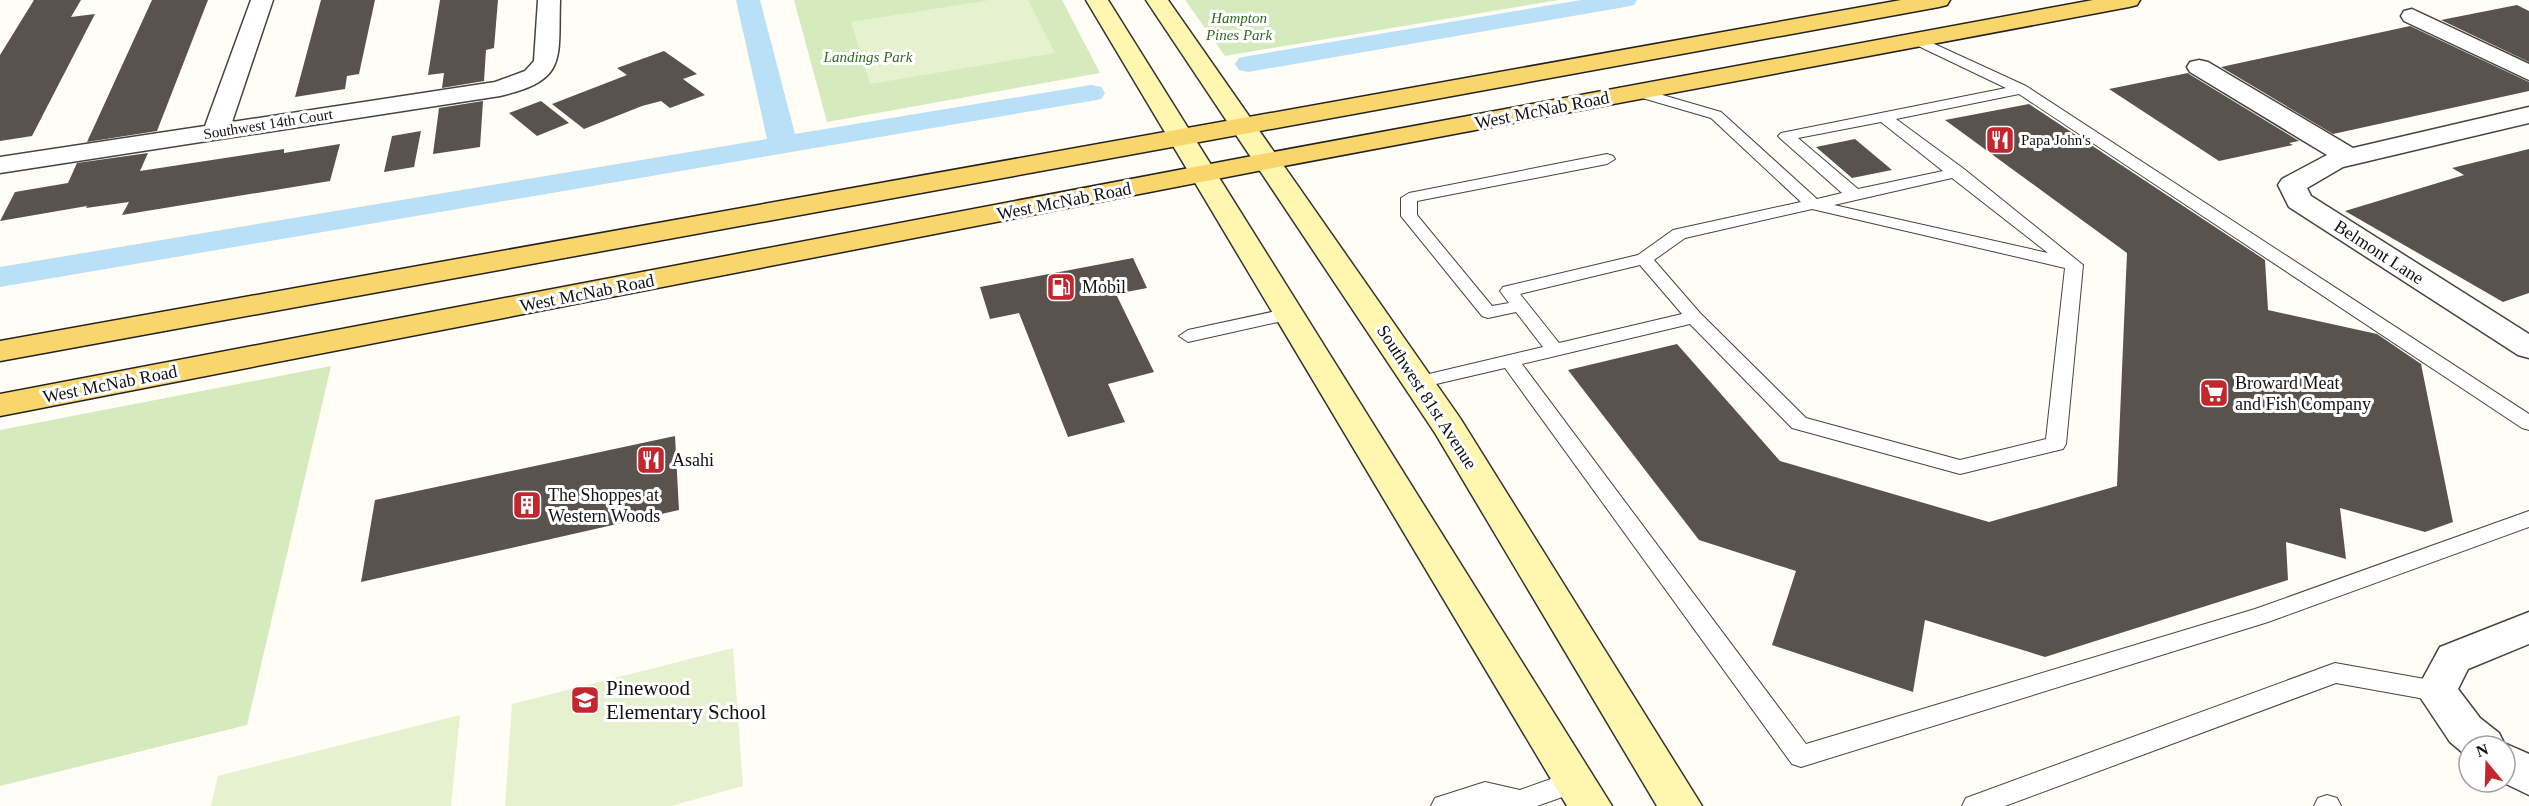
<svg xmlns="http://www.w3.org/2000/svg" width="2529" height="806" viewBox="0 0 2529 806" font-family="'Times New Roman',serif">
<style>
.green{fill:#d5ebbd}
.pitch{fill:#e6f2cf}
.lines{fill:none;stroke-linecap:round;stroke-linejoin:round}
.canal{fill:#b9e0f7;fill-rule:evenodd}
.building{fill:#5a524d}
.lane-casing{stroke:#444;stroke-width:2}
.street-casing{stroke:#444;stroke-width:3}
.secondary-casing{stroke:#333;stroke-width:3}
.primary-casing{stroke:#222;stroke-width:3}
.lane{fill:#fff;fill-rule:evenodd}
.street{fill:#fff;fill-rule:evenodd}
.secondary{fill:#fff6b0;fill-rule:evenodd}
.primary{fill:#f9d66b;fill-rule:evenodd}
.labels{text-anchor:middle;stroke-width:6;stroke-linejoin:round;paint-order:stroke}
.far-park-label{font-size:15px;font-style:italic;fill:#2f6b1f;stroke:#fff}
.far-street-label{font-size:15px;fill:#111;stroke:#fff}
.far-poi-label{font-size:15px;fill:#111;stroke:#fff;text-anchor:start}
.street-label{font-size:18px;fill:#111;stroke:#fff}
.poi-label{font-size:18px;fill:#111;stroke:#fff;text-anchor:start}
.near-poi-label{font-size:21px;fill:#111;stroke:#fff;text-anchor:start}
</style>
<rect width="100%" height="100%" fill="#fffdf5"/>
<!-- green -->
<path class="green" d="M794,0H1062L1100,73L827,122Z
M1185,0H1559L1225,56Z
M331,366L247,725L0,786V430Z"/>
<!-- pitch -->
<path class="pitch" d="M990,0H1028L1055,53L870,84L851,22Z
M733,648L743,786L671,806H505L512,704Z
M460,715L451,806H211L218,776Z"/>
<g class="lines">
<!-- canal -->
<path class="canal" d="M736,0H760L795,134L1091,85L1101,87L1105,93L1101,99L1091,101L0,287V267L767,139Z
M1581,0H1637L1634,5L1625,7L1248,72L1239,70L1235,64L1239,58L1248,56Z"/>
</g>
<!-- building -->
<path class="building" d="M34,0H81L71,17L95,14L32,136L0,141V55Z
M152,0H208L157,131L87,142Z
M321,0H375L359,74L347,76L345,89L295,97Z
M440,0H498L494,48L486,50L484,81L442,88L444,73L428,75Z
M2517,5L2529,11V62L2441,20Z
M2410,26L2529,82V91L2333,134L2221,67Z
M664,51L697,74L683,79L705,95L670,108L661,101L642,106L584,129L552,104L627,75L617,68Z
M2188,73L2189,74L2299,141L2289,143L2293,145L2219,161L2109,89Z
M483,101L480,147L433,154L439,108Z
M541,101L569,123L537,136L509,113Z
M2029,104L2265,260L2268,310L2377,334L2421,364L2453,522L2425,532L2340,508L2346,559L2286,542L2288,580L2045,657L1925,620L1913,692L1772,645L1796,571L1699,540L1568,370L1677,344L1780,461L1989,522L2117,486L2127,253L1945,120Z
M421,131L414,167L384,172L392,136Z
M1855,139L1892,170L1852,178L1816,147Z
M340,144L330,181L122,215L129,202L86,208L87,206L0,221L15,192L68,183L77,163L148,153L140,171L284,149V153Z
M2529,149V293L2503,302L2345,211L2464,175L2452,168Z
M1133,258L1147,288L1116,294L1154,372L1108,384L1125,422L1068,437L1019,313L990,319L980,287Z
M675,436L679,510L361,582L375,500Z"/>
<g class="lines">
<!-- lane casing -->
<g class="lane-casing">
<path id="lane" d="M1917,36L2026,86L2529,414V430L2522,428L2019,94L1896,119L1964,169L2083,265L2066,444L2063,449L1960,474L1792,428L1690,324L1522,364L1806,744L2255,609L2529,511V527L2268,622L1801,767L1792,764L1505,368L1419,388L1412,386L1409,382L1412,378L1543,347L1516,312L1488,318L1482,316L1401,216V198L1409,193L1607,154L1613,156L1615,159L1607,164L1417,201V215L1492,306L1509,303L1500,291L1503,287L1638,255L1673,230L1801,202L1711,118L1632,95L1630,92L1632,89H1642L1721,112L1817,199L1842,193L1781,139L1778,136L1781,133L2006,88L1912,43L1910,40ZM1881,122L1943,171L1858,189L1798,138ZM1952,178L2048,253L1834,205ZM1812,209L2065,268L2046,439L1960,460L1806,418L1700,313L1654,260L1685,238ZM1640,265L1682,314L1559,343L1520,294Z
M1290,308L1299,314L1296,318L1188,342L1179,336L1188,330Z
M2335,663L2436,681L2444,684L2448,691L2444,698L2436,701L2336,683L2005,806H1962L1966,798Z
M1576,770L1585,773L1589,781L1585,789L1537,806H1431L1435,798L1485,782L1520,790Z
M2327,795L2337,798L2341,806H2314L2318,798Z"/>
</g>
<!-- street casing -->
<g class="street-casing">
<path id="street" d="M251,0H273L232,122L495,82L525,71L534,61L538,0H560C558,60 568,80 500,96L0,173V157L205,126Z
M2412,9L2529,64V80L2404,21L2401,16L2404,11Z
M2199,60L2208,62L2353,148L2529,107V123L2343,167L2307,188L2311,196L2529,334V358L2518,355L2289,207L2278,185L2282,179L2327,155L2190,72L2187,67L2190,62Z
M2529,612V644L2468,669L2458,689L2480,718L2499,733L2504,743L2529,754V795L2502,782H2505V746H2469V758L2450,742L2416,691L2440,647Z"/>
</g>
<!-- secondary casing -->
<g class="secondary-casing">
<path id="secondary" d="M1086,0H1108L1612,806H1567Z
M1146,0H1168L1460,418L1702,806H1657L1435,433Z"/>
</g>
<!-- primary casing -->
<g class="primary-casing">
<path id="primary" d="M1901,0H1950L1947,5L1939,7L0,361V341Z
M2093,0H2140L2137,5L2129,7L1268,169L0,416V394L1268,153Z"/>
</g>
<!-- lane -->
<use href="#lane" class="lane"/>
<!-- street -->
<use href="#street" class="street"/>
<!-- secondary -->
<use href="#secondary" class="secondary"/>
<!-- primary -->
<use href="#primary" class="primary"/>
</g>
<!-- icons -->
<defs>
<g id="restaurant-square" transform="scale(1.5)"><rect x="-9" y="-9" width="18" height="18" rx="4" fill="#c4262e" stroke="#fff"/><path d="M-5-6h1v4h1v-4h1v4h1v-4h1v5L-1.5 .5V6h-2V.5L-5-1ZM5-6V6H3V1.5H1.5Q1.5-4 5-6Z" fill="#fff"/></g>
<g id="fuel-square" transform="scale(1.5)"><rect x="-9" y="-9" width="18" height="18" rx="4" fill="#c4262e" stroke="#fff"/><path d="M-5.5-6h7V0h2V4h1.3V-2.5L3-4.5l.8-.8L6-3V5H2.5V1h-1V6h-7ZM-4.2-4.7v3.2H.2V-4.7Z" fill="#fff"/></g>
<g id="supermarket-square" transform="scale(1.5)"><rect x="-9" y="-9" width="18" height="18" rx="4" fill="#c4262e" stroke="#fff"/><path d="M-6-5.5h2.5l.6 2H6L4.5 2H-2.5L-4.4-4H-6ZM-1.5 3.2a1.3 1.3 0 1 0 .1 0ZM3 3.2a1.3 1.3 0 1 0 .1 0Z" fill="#fff"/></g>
<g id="building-square" transform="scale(1.5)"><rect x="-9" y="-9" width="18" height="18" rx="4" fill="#c4262e" stroke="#fff"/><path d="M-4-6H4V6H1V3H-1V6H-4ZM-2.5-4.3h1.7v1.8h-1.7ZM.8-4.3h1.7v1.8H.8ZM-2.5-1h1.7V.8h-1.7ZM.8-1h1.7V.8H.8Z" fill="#fff"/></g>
<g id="school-square" transform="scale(1.5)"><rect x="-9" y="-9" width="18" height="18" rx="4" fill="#c4262e" stroke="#fff"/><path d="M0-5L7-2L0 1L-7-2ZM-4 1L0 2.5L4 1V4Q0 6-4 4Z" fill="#fff"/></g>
</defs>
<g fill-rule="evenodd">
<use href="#restaurant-square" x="2000" y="140"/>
<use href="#fuel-square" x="1061" y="287"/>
<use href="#supermarket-square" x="2214" y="393"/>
<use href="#restaurant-square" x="651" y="460"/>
<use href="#building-square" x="527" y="505"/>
<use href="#school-square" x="585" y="700"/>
</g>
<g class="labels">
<!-- far-park labels -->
<g class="far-park-label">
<text x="1239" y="23">Hampton<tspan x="1239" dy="17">Pines Park</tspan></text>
<text x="868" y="62">Landings Park</text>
</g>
<!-- far-street labels -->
<g class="far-street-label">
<text transform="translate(268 124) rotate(-9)" y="5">Southwest 14th Court</text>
</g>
<!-- far-poi labels -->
<g class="far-poi-label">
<text x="2021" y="145">Papa John's</text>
</g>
<!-- street labels -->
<g class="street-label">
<text transform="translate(1542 110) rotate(-11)" y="6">West McNab Road</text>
<text transform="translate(1064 201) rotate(-11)" y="6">West McNab Road</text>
<text transform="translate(2379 252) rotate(33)" y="6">Belmont Lane</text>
<text transform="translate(587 293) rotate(-11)" y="6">West McNab Road</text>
<text transform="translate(110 384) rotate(-11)" y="6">West McNab Road</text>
<text transform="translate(1427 397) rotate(57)" y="6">Southwest 81st Avenue</text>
</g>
<!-- poi labels -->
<g class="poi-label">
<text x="1082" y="293">Mobil</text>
<text x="2235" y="389">Broward Meat<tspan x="2235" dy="21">and Fish Company</tspan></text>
<text x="672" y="466">Asahi</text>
<text x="548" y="501">The Shoppes at<tspan x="548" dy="21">Western Woods</tspan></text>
</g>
<!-- near-poi labels -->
<g class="near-poi-label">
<text x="606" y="695">Pinewood<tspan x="606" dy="24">Elementary School</tspan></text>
</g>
</g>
<!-- north arrow -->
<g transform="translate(2487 764) rotate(341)"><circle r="28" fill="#ffffff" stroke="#a0a0a0" stroke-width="1.5"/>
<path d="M0-4.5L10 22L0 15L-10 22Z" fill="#c4262e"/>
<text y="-9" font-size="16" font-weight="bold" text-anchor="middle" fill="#111111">N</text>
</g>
</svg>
